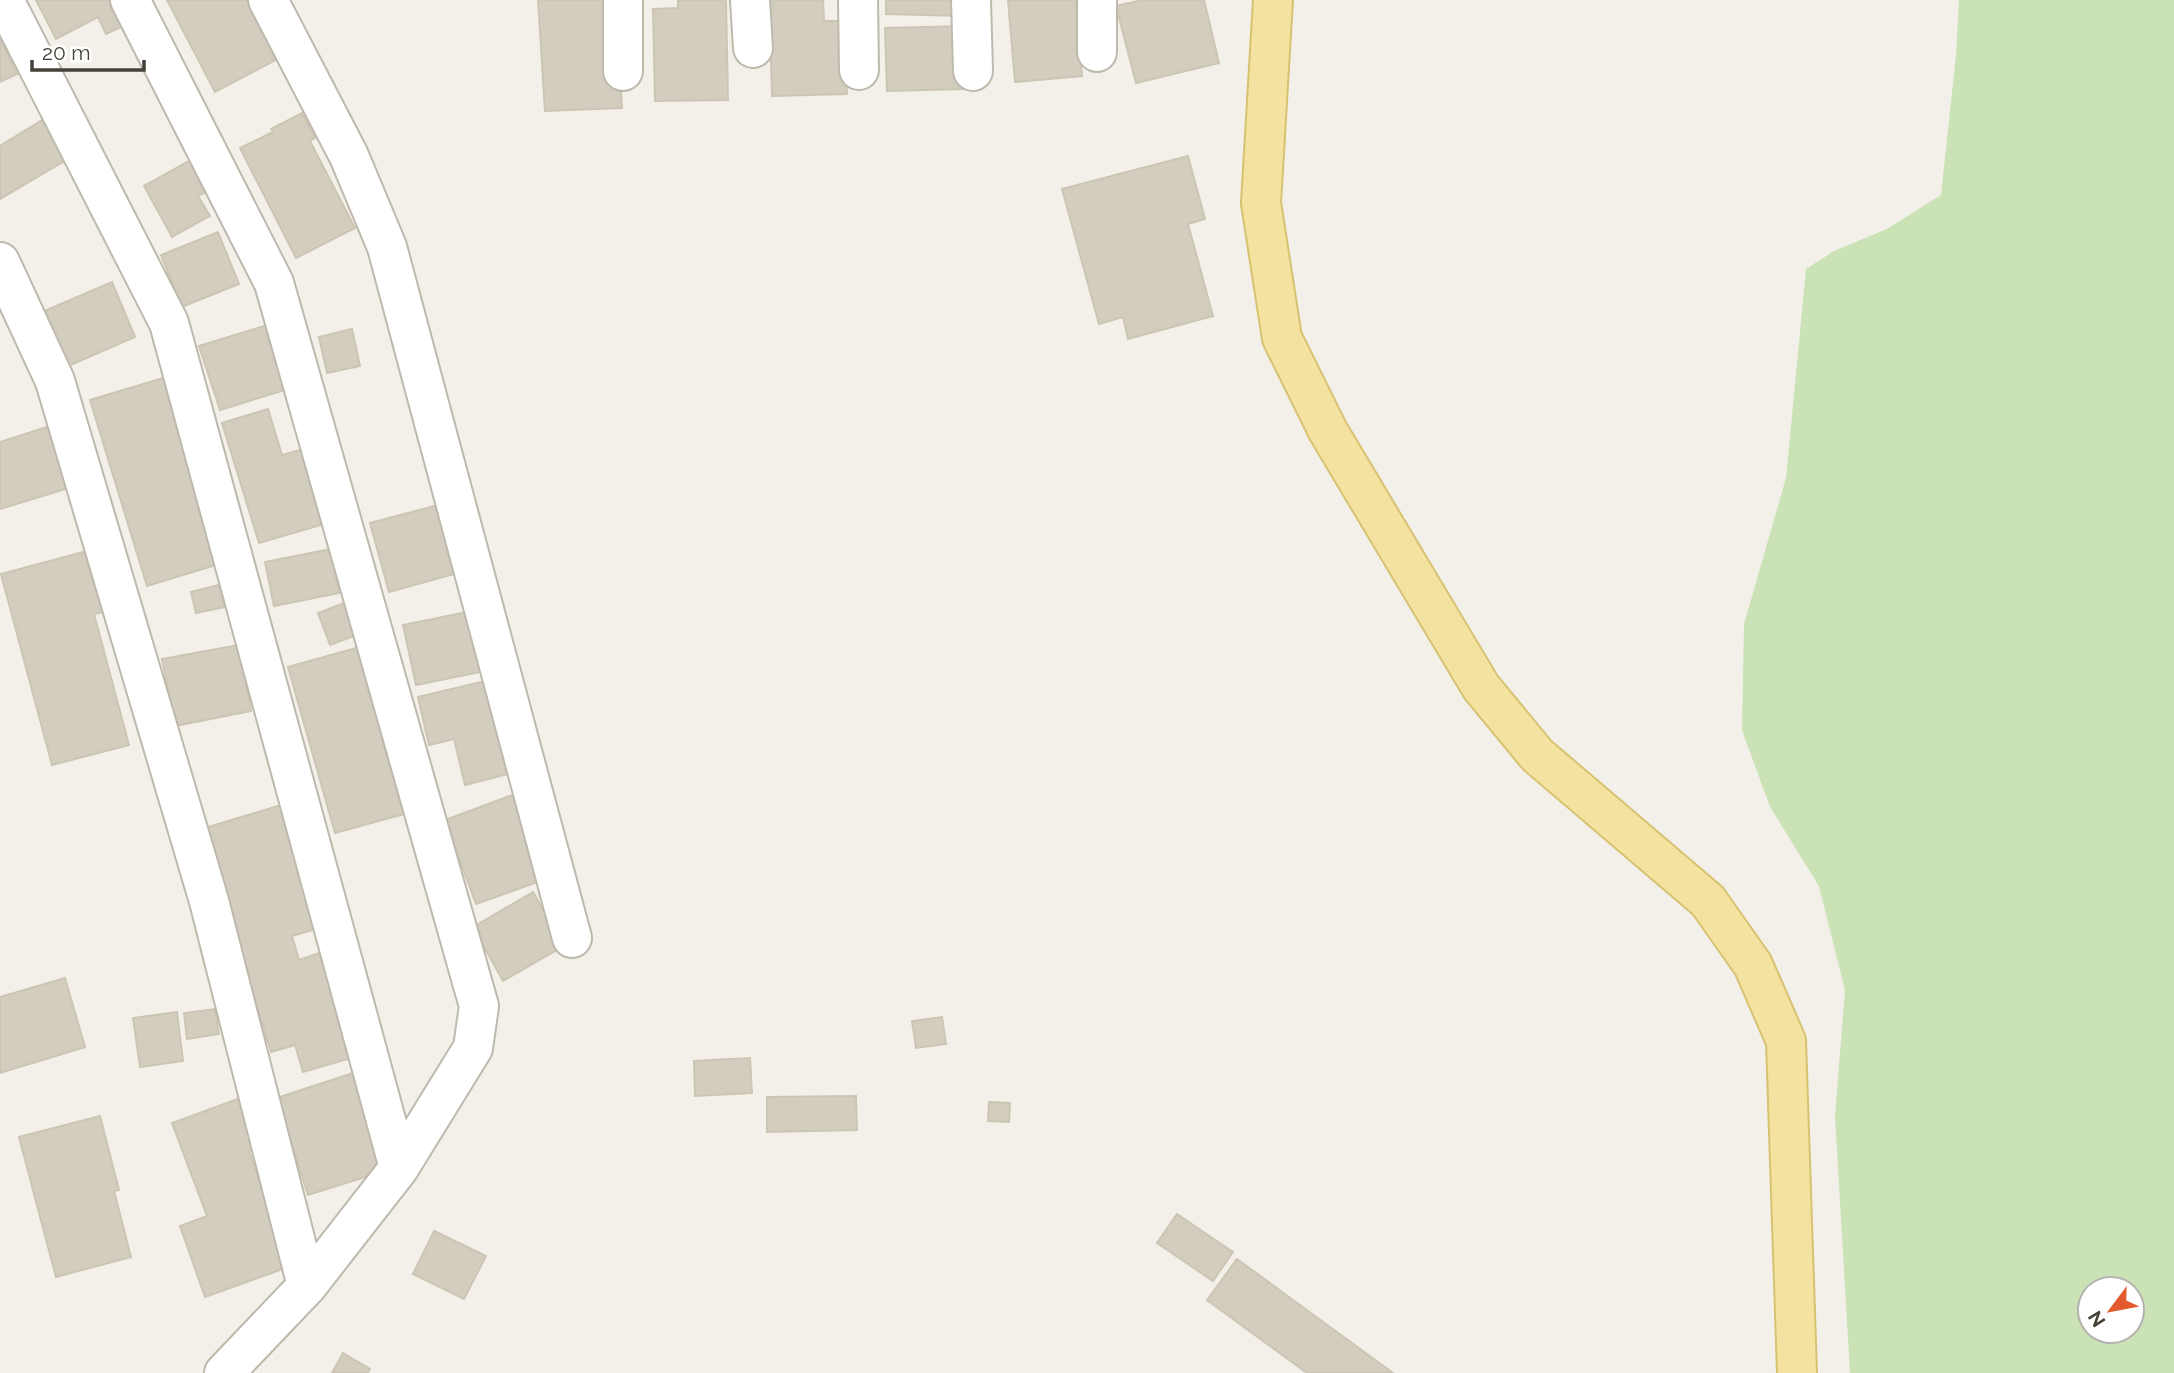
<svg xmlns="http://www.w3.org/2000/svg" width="2174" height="1373" viewBox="0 0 2174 1373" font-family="Raleway,sans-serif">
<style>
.green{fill:#cae2b6;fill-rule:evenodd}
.building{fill:#d3cdbf;stroke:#cdc5b3;stroke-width:2}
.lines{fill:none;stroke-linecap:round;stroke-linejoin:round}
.street-casing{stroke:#bdb9ac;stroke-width:42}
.primary-casing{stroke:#d7c272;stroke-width:42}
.street{stroke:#fff;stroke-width:38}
.primary{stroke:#f4e3a0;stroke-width:38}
</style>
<rect width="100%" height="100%" fill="#f3f0e9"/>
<!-- green -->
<path class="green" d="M1959,0H2174V1373H1850L1835,1116L1845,990L1819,886L1770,807L1742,730L1744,624L1786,478L1806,269L1834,251L1887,229L1941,195L1956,55ZM2090,1289H2132V1331H2090Z"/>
<!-- building -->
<path class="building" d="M36,0H124L134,21L106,34L98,17L56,39Z
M167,0H253L283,56L215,92Z
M538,0H616L622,108L545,111Z
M678,0H726L728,100L655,101L653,9L678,8Z
M769,0H823L824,21H844L847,94L772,96Z
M886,0H963L962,16L886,14Z
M1008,0H1076L1082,76L1015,82Z
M1142,0H1204L1219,63L1136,83L1116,6Z
M965,26L966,89L887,91L885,28Z
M0,38L17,74L0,82Z
M302,113L315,138L310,141L355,228L296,258L240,148L273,132L271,129Z
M44,119L68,159L0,199V146Z
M1188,156L1205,219L1188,224L1213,316L1128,339L1123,317L1099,324L1062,189Z
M196,157L213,188L198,196L210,216L172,237L144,186Z
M218,232L239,284L182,307L161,255Z
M112,282L135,337L66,367L42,312Z
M271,324L291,388L220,410L199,346Z
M352,329L360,366L327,373L319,337Z
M163,378L219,564L147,586L90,400Z
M268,409L282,455L311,447L334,521L259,543L222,423Z
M56,424L75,486L0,509V442Z
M442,504L461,572L389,592L370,523Z
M331,549L339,593L274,606L265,562Z
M91,550L108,611L94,614L129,745L52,765L1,574Z
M219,585L225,607L196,613L191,592Z
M344,603L357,635L330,645L318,613Z
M477,610L490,670L416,685L403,625Z
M239,645L251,711L175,726L162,659Z
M367,645L390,738L383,740L404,814L335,833L288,667Z
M498,678L520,771L465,785L454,739L429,745L418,697Z
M515,794L546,879L476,904L445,820Z
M281,805L319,928L292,936L299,960L322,952L354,1057L303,1072L295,1045L271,1052L202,829Z
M533,892L564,946L503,981L473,927Z
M65,978L85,1047L0,1073V997Z
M215,1009L219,1034L187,1039L184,1013Z
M177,1012L183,1061L140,1067L133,1018Z
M942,1017L946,1044L916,1048L912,1021Z
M750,1058L752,1093L695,1096L694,1061Z
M353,1073L384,1171L308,1195L277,1098Z
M856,1096L857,1130L767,1132V1097Z
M243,1097L261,1147L249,1151L291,1266L205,1297L180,1226L207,1216L172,1123Z
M989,1102L1010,1103L1009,1122L988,1121Z
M100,1116L119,1190L114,1191L131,1257L56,1277L19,1137Z
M1177,1214L1233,1252L1213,1281L1157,1243Z
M434,1231L486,1256L464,1299L413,1274Z
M1237,1259L1393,1373H1307L1207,1300Z
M343,1353L370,1369L368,1373H332Z"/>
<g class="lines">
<!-- street casing -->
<g class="street-casing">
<path id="street" d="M4,0L169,323L399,1168
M130,0L274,283L479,1006L473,1048L399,1168L307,1286L224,1373
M268,0L349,156L387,247L572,938
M750,0L753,48
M858,0L859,70
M971,0L973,71
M1097,0V52
M623,71V0
M0,262L55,381L209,901L307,1286"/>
</g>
<!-- primary casing -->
<g class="primary-casing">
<path id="primary" d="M1273,0L1261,203L1282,338L1328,431L1481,687L1537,755L1708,901L1753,965L1786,1041L1797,1373"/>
</g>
<!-- street -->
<use href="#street" class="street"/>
<!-- primary -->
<use href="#primary" class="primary"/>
</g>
<!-- north arrow -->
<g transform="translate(2111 1310) rotate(238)"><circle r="33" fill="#ffffff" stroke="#b5b3af" stroke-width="2"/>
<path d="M0-5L12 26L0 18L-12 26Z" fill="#e45a2f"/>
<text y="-10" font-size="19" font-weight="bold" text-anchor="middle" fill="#454138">N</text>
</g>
<!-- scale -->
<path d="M32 60v10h112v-10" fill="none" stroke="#454138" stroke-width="3.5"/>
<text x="42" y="60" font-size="21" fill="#454138" stroke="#ffffff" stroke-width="5" paint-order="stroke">20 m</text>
</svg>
